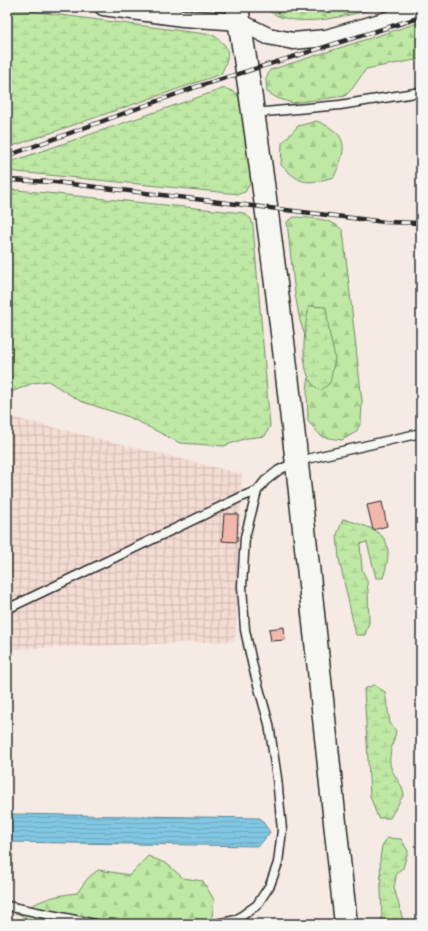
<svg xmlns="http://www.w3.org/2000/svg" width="428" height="931" viewBox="0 0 428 931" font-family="'Shantell Sans',sans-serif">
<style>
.industrial{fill:url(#industrial-grid)}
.forest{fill:url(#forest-firs);stroke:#748a68}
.wetland{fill:url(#wetland-marsh);stroke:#748a68}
.water{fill:url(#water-rules);stroke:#5f8999}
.building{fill:#f2b8ab;stroke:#2b2b2b}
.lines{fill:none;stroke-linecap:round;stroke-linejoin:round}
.lane-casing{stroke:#2b2b2b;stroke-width:11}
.street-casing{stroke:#2b2b2b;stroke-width:19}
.secondary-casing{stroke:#2b2b2b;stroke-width:25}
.lane{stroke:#f6f6f2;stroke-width:8}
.street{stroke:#f6f6f2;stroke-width:16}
.secondary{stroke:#f6f6f2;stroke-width:22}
.rail-casing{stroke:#2b2b2b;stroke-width:4.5}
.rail{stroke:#f6f6f2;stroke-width:3;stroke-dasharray:9;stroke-linecap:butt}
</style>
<defs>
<pattern id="industrial-grid" width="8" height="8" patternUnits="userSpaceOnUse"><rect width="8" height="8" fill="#f4dbd3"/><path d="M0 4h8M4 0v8" fill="none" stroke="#d1bcb5"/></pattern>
<pattern id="forest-firs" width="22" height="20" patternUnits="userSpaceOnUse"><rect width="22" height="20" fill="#bee8a4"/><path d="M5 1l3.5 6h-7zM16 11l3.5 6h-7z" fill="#a3c78d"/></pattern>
<pattern id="wetland-marsh" width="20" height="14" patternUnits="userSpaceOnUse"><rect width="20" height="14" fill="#bee8a4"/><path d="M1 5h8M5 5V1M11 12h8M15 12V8" fill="none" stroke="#a3c78d"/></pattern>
<pattern id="water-rules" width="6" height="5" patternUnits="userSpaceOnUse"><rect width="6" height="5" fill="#81c7e2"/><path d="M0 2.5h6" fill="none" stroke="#70abc2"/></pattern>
</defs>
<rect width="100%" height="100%" fill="#f5eae4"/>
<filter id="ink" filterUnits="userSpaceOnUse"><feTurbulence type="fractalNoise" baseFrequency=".025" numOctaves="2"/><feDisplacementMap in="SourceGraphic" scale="8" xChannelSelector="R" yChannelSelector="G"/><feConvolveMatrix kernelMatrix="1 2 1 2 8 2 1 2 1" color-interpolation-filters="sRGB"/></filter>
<g filter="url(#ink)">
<!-- industrial -->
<path class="industrial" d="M7,416L242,474L235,641L9,649L7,657Z"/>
<!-- forest -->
<path class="forest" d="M264,7H381C350,15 290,33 264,7Z
M421,22V59L366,69L352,89L345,96L292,103L277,98L267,92L266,79L270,70Z
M317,121C350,135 347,148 334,177C307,184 302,186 281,165L282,143L298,126Z
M294,217C310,218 333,218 343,231L362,401L361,422L356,432L342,440L322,437L308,421L307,390L312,356L300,321L295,294L287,222Z
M148,856L167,864L183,878L203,881L214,900L212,918L224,924H33L18,913C41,900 50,896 77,893L88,878L98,870L130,875Z"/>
<!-- wetland -->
<path class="wetland" d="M7,8L213,35C232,48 230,55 221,74L7,148Z
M225,88L236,93L241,100L251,182L245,192L239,194L7,171V163Z
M7,189L244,213L251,219L253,226L270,426L265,436L247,438L224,446L180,443L129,417L80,401L48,381L33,383L7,394Z
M309,306L326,307L329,331L335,358L330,383L320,391C317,388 313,385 311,382C299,362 305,327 309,306Z
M343,519C381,530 397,535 383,578H376L367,542L360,544L362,569L367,581L368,591L369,622L365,635H356L339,559L337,535Z
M374,685L385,692L390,723L396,731C393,746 385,760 394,774C399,783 402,784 404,794L390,818H378L370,796L364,689Z
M387,838L401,839L408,851L403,868L397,872L394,887L404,924H384L382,921L380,859L382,846Z"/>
<!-- water -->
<path class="water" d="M7,814L260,818L270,832L259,846L7,842Z"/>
<!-- building -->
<path class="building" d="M382,502L387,526L373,530L367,505Z
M224,514H238L237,542L222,541Z
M284,627L285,640L271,641L269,629Z"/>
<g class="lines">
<!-- lane casing -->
<g class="lane-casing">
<path id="lane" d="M254,113L340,105L421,92
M7,609L241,497L257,491
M7,906L95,924
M216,924L236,920L257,905L270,885L278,863L282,830L277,778L269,724L253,667L245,630L242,586L245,537L257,491L265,481L279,470L298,461L421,433"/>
</g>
<!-- street casing -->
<g class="street-casing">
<path id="street" d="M103,7L183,18L240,22L268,36L293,41L326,38L421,10"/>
</g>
<!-- secondary casing -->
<g class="secondary-casing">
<path id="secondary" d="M237,7C286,311 312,618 346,924"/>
</g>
<!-- lane -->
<use href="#lane" class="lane"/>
<!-- street -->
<use href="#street" class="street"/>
<!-- secondary -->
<use href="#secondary" class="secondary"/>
<!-- rail casing -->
<g class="rail-casing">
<path id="rail" d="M7,156L196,87L421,17
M7,180L55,182L385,222L421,223"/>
</g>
<!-- rail -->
<use href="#rail" class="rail"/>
</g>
</g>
<!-- margin -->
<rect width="428" height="931" fill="none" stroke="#f6f6f2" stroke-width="24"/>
<rect x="12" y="12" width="404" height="907" fill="none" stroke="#2b2b2b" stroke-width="1.5" filter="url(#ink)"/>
</svg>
